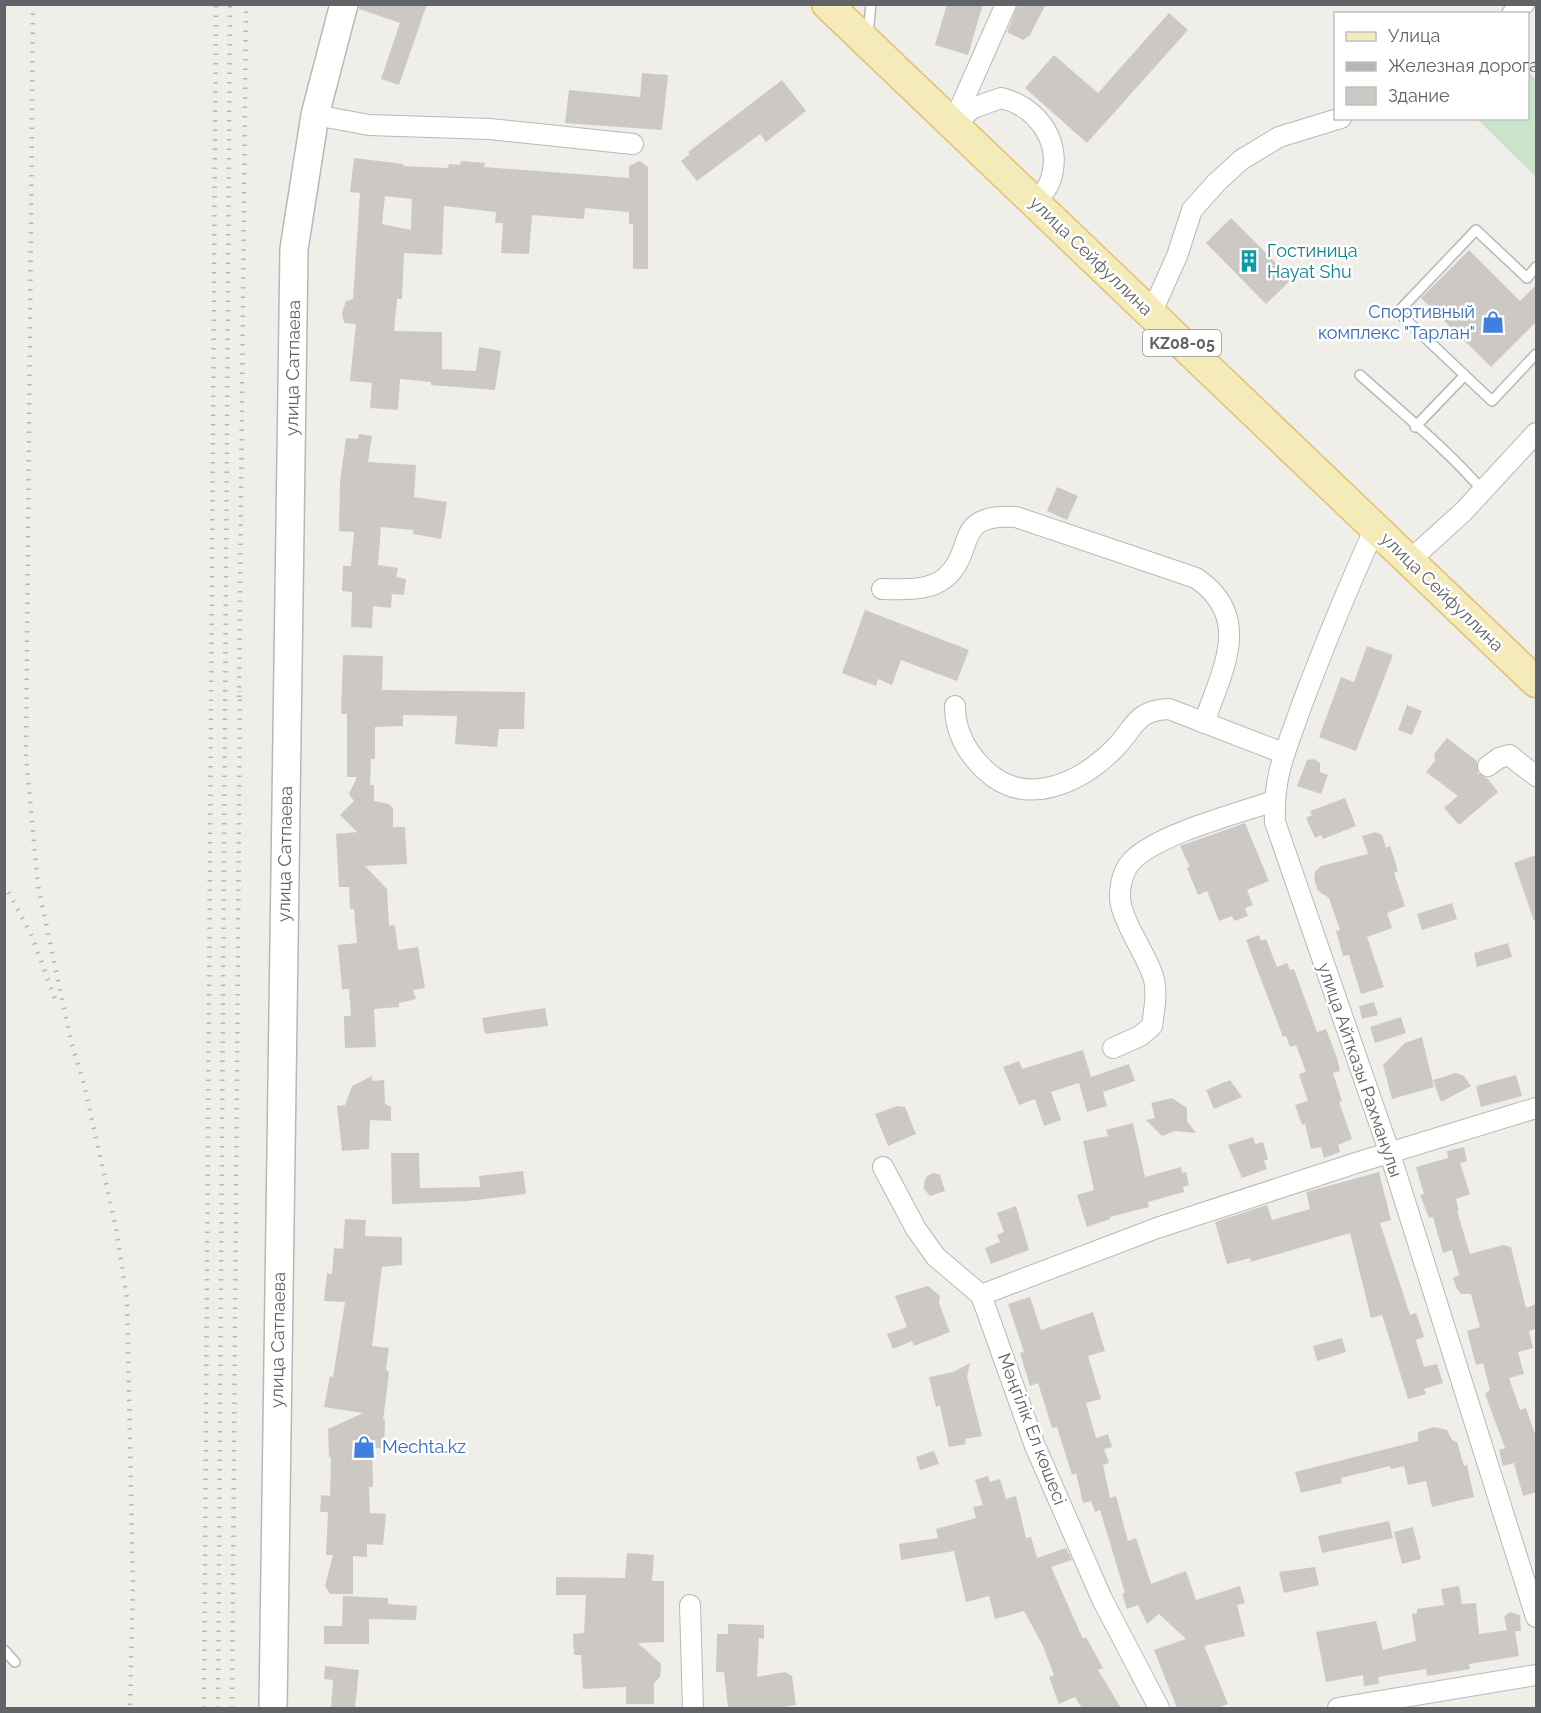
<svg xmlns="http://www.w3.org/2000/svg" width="1541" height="1713" viewBox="0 0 1541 1713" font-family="Raleway,sans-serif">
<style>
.green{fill:#c9e4c9}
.building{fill:#ccc9c5;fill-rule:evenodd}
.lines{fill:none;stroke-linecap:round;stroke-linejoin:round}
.lane-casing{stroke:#b6b8bb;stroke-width:12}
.street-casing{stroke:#b6b8bb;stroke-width:22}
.secondary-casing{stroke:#b5b7bb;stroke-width:30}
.primary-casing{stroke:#e0c172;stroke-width:33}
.lane{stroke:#fff;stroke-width:9}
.street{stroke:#fff;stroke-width:20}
.secondary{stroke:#fff;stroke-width:27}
.primary{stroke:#f5ebb9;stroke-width:30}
.rail{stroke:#b4b5b5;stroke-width:4.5;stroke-dasharray:1.5 8;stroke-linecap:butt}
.labels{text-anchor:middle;stroke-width:5;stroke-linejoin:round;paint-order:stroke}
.shield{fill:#fff;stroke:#909295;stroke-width:1.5}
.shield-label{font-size:16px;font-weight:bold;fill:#606367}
.culture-label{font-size:18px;fill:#0d838f;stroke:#fff;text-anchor:start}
.street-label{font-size:18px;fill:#606367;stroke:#fff}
.shop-label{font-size:18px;fill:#366cbe;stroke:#fff;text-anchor:end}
</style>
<rect width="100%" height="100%" fill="#f0eee9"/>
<!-- green -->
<path class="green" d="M1528,71L1536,80V177L1477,119L1528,118Z"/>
<!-- building -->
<path class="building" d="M359,4H427L399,85L381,79L400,23L359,9Z
M947,4H983L968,55L935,45Z
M1018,4H1046L1030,35L1023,40L1007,32Z
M1169,13L1188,30L1087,143L1025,88L1054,55L1098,93Z
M642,73L668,75L662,130L565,123L569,90L640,97Z
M782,80L806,111L766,142L760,134L697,181L681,161L690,154L688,152Z
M354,158L404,164L403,166L448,168L449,164L460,165L461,161L485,163L484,167L629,178V166L640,161L648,167V269H633V224H629V212L585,208L584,219L532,215L529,254L501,253L503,223H495L496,212L444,206L442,255L404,253L402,299H397L394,331L442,332V369L476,371L479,347L501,351L495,390L431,385V382L400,379L398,410L370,408L372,383L350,381L356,324L344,323L342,313L346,301L353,299L360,193L350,192ZM385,196L412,199L411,230L382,224Z
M1231,218L1292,279L1266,304L1206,243Z
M1469,250L1520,301L1536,285V322L1491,367L1421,298Z
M359,434L372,436L368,462L416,465L414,497L447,502L441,539L413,534L414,530L381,527L378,565L398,568L396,577L406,579L404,595L392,594L391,608L373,606L372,628L351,627L352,592L342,591L343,566H351L354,532L339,531L340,481L346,438L358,439Z
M1057,487L1078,496L1067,520L1047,511Z
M865,610L969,650L957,681L901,660L892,685L878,679L876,686L842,673Z
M1367,646L1393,655L1356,751L1319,737L1341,677L1354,682Z
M343,655L383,656L382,690L525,692L524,729H499L497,747L455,744L457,716L403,715V726L375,727V759H371L370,785H374V801L389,804L393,808V827H405L407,864L365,866L387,889L389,926L395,925L398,950L418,947L425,988L413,990L416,999L399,1003V1007L374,1009L376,1047L345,1048L344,1016H351L349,989H342L338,945L357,943L354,909H350L349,887H339L336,834L357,832L340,815L354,801L349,794L357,777H347V714H341Z
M1407,705L1422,711L1412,735L1398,730Z
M1447,738L1477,761L1478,773L1487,778L1498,792L1459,825L1444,808L1458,796L1426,772L1435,761L1434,754Z
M1314,759L1320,763V772L1328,775L1321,794L1297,786L1307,760Z
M1345,798L1356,826L1323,839L1321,835L1315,838L1306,818L1312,815L1310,811Z
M1245,823L1269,881L1247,890L1253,905L1245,908L1248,916L1234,921L1232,916L1219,921L1207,891L1198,895L1187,868L1190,867L1180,846Z
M1376,832L1382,835L1386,848L1390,846L1398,871L1394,873L1405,906L1387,913L1392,928L1367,937L1384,987L1361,994L1349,955L1343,956L1336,931L1340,930L1329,898L1318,891L1314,878L1315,872L1321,866L1368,854L1362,836Z
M1536,855V920L1534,921L1514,863Z
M1452,903L1457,919L1422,930L1417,914Z
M1259,935L1261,941L1266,939L1277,967L1287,963L1290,970L1294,969L1317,1032L1326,1029L1337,1058L1340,1071L1333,1073L1342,1101L1339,1102L1352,1139L1338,1145L1340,1152L1324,1158L1321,1147L1311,1149L1305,1124L1302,1125L1295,1105L1308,1101L1299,1074L1306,1072L1296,1045L1290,1047L1286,1036L1283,1037L1246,940Z
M1508,943L1512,957L1477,967L1474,953Z
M1374,1002L1378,1015L1362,1019L1359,1006Z
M545,1008L548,1026L485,1034L482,1018Z
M1401,1017L1406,1033L1375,1043L1370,1027Z
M1422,1037L1434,1087L1392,1099L1383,1065L1405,1043Z
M1083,1050L1091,1077L1129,1064L1135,1081L1103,1092L1107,1106L1087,1112L1079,1083L1051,1092L1061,1120L1044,1126L1035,1099L1019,1105L1003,1067L1019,1061L1022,1069Z
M1456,1073L1464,1076L1471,1086L1441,1102L1433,1080Z
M1516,1075L1522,1096L1481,1107L1476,1086Z
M372,1076V1081L384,1080L385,1104L391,1107V1121L370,1120L369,1149L342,1151L337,1106L345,1105L352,1086Z
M1230,1080L1242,1097L1214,1109L1206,1090Z
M1172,1098L1187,1108V1121L1196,1133L1175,1131L1162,1136L1146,1120L1155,1118L1151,1103Z
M897,1106L905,1107L916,1134L888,1146L875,1114Z
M1133,1123L1145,1177L1181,1167L1182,1173L1186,1172L1189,1185L1183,1187L1184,1192L1148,1202L1149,1207L1110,1217V1219L1087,1227L1077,1195L1094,1190L1083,1141L1108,1136L1106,1130Z
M1253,1137L1255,1144L1263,1142L1268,1159L1264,1161L1267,1169L1242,1178L1228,1145Z
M1464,1147L1467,1161L1460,1163L1470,1194L1456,1199L1459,1211H1457L1470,1254L1503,1245L1511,1247L1526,1308L1536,1304V1329L1529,1331L1533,1348L1518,1352L1524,1374L1509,1378L1520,1410L1526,1408L1536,1437V1492L1523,1496L1514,1463L1503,1466L1499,1450L1505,1448L1485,1394L1490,1390L1483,1363L1476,1365L1467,1331L1480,1327L1471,1294H1461L1457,1289L1453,1278L1459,1275L1452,1250L1443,1253L1433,1217L1429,1218L1420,1195L1424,1194L1416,1167L1448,1158L1447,1151Z
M391,1153H419L420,1188L480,1187L479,1176L523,1171L526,1194L467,1201L392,1204Z
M1379,1172L1391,1220L1380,1223L1410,1315L1416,1313L1424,1337L1416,1340L1424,1367L1437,1364L1443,1383L1424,1389L1426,1394L1408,1399L1382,1315L1371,1318L1350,1233L1251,1262L1250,1258L1227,1264L1215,1222L1267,1205L1272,1220L1310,1209L1306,1192Z
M934,1173L940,1175L945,1191L930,1196L924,1189V1182L927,1176Z
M1016,1206L1029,1250L991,1264L985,1248L1000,1242L997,1235L1004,1232L997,1213Z
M345,1219L366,1220L365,1236L402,1237V1265L382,1267L372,1346L389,1348L386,1369L389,1373L383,1420H385L384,1449L372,1447L373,1487H369L370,1513L386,1514L383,1545L367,1544V1557L353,1556V1594H330L325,1586L333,1555H326L328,1512H320L321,1495L330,1496L331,1458L329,1456L328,1429L363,1413L324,1407L330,1376L333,1377L345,1302L324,1301L327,1273L332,1274L334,1248L343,1249Z
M928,1286L940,1296L939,1303L950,1332L914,1346L912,1341L893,1349L887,1334L907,1327L895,1296Z
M1030,1297L1041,1330L1093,1312L1105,1351L1088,1356L1101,1399L1086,1403L1096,1438L1108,1434L1112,1447L1104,1449L1109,1463L1103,1465L1110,1498L1116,1496L1128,1541L1136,1538L1151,1584L1186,1571L1196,1600L1240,1586L1245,1603L1237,1605L1245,1636L1204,1646L1228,1704L1217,1708H1177L1154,1650L1186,1639L1159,1614L1147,1624L1138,1605L1127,1609L1122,1594L1125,1593L1100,1510L1095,1512L1091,1501L1083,1503L1076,1473L1072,1475L1057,1427L1052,1428L1038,1383L1030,1386L1020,1353L1024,1352L1008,1304Z
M1342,1338L1346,1352L1317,1361L1313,1346Z
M970,1363L967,1377L982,1436L965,1439L966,1444L949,1447L940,1406L936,1407L929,1377L953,1372Z
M1434,1427L1447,1430L1452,1440L1457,1442L1464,1466L1467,1465L1474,1497L1432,1507L1426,1481L1408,1485L1404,1466L1391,1469L1390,1466L1341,1478L1342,1483L1301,1493L1295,1472L1418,1441V1432Z
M934,1451L939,1464L920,1470L916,1457Z
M988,1476L990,1482L1000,1479L1006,1499L1016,1496L1026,1538L1031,1537L1037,1558L1066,1548L1072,1560L1051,1567L1083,1639L1086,1637L1103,1668L1098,1670L1121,1708H1082L1075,1697L1059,1704L1049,1677L1054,1675L1042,1644L1024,1611L995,1619L989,1596L966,1602L954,1551L901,1560L899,1544L938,1538L936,1529L976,1518L973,1507L983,1505L975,1480Z
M1389,1521L1393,1538L1322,1553L1318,1536Z
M1413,1527L1421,1559L1402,1564L1394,1532Z
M627,1553L654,1555L652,1581H664V1642L638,1643L661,1664L660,1677L654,1683V1704H626V1687L583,1689L581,1655H574L573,1634L584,1633L586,1595H556V1577L625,1578Z
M1315,1567L1319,1585L1284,1593L1279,1572Z
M1459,1586L1462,1604L1476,1603L1479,1634L1507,1630L1504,1617L1510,1612L1520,1615L1521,1631H1515L1519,1656L1469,1664L1470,1669L1427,1676L1426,1669L1378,1677L1379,1684L1364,1686L1363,1675L1326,1682L1316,1632L1376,1621L1383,1650L1416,1641L1412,1614L1417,1613V1609L1444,1605L1441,1589Z
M343,1596L388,1598V1604L417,1606L416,1620L369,1619V1644H324V1626H342Z
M728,1624L764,1625V1639L759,1638L757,1677L785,1672L792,1676L796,1705L777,1708H728L724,1672H716L717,1634H728Z
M325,1666L359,1670L355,1708H331L333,1680L324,1679Z"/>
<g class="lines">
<!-- lane casing -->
<g class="lane-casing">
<path id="lane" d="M868,34L871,4
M1536,267L1527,278L1476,230L1398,312L1492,401L1536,354
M1360,375C1402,413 1446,448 1483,491
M1415,427L1465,375
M4,1650L15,1662"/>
</g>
<!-- street casing -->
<g class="street-casing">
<path id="street" d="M1512,14L1524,4
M315,115L369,125L490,129L633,144
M955,119L1006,4
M953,125L973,108L1001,98C1039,107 1065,145 1049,184C1046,191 1039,197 1034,203
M1151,314L1177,256L1192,210L1216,183L1241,160L1279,137L1341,118
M1375,528C1348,587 1324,646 1301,707C1286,751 1273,774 1275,822L1390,1154L1536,1617
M1409,561L1464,511L1536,433
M882,589C902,589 928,592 945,578C977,551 951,513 1016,517L1196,578C1254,617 1222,670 1204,723
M955,706C955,731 967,753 985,770C1026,809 1081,783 1116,747C1135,727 1136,710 1169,709L1283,753
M1488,766L1499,758L1509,755L1536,776
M1113,1048L1140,1036L1152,1026C1154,1011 1158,991 1153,976C1145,952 1127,930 1121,905C1118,891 1122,872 1131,862C1154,835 1239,813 1274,801
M883,1167L916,1229L936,1257L981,1295L1035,1446L1102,1599L1159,1708
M981,1295L1157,1228L1356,1163L1536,1108
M690,1605L693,1708
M1338,1708L1536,1675"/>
</g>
<!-- secondary casing -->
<g class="secondary-casing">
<path id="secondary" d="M273,1708L294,249L315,115L344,4"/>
</g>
<!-- primary casing -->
<g class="primary-casing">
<path id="primary" d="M827,4L1536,682"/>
</g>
<!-- lane -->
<use href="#lane" class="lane"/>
<!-- street -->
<use href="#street" class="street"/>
<!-- secondary -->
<use href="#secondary" class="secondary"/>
<!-- primary -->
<use href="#primary" class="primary"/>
<!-- rail -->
<path class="rail" d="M33,4L26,756L38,886L71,1041L84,1084L116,1228L127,1299L133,1585L130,1708
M239,697L246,4
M4,884L31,934L55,999
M204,1708L216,4
M218,1708L230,4
M232,1708L240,691"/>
</g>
<!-- icons -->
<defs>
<g id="building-bare" transform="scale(1.8)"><path d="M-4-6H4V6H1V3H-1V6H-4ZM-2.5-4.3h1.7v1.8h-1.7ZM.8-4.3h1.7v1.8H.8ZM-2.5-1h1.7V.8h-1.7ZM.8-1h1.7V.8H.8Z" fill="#0f9aa8" stroke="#fff" stroke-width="2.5" paint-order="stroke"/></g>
<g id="shop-bare" transform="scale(1.8)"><path d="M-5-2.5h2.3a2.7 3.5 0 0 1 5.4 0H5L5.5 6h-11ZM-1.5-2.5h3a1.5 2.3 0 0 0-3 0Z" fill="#3f7fe0" stroke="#fff" stroke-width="2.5" paint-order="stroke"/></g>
</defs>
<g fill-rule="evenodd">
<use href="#building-bare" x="1249" y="261"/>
<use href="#shop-bare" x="1493" y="322"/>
<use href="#shop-bare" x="364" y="1447"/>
</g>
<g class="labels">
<!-- shield labels -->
<rect class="shield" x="1143" y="330" width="78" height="26" rx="4.5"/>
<g class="shield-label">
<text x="1182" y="349">KZ08-05</text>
</g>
<!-- culture labels -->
<g class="culture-label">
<text x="1267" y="257">Гостиница<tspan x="1267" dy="21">Hayat Shu</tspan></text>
</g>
<!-- street labels -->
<g class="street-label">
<text transform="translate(1091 256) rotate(44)" y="6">улица Сейфуллина</text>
<text transform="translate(293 368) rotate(-89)" y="6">улица Сатпаева</text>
<text transform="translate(1442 592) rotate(44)" y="6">улица Сейфуллина</text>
<text transform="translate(285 854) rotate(-89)" y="6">улица Сатпаева</text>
<text transform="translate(1360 1070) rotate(71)" y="6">улица Айтказы Рахманулы</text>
<text transform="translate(278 1340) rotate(-89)" y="6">улица Сатпаева</text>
<text transform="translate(1032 1429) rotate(69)" y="6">Мәңгілік Ел көшесі</text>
</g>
<!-- shop labels -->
<g class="shop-label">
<text x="1475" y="318">Спортивный<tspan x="1475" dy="21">комплекс "Тарлан"</tspan></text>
<text x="382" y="1453" text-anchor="start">Mechta.kz</text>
</g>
</g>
<!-- border -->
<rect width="1541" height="1713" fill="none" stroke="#606367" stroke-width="12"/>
<!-- legend -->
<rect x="1334" y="12" width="195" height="108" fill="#ffffff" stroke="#bfc1c2" stroke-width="1.5"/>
<rect x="1346" y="32" width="30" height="9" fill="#f5ebb9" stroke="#bfc1c2" stroke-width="1.5"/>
<text x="1388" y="42" font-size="18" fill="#606367">Улица</text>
<rect x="1346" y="62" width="30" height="9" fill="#b4b5b5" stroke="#bfc1c2" stroke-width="1.5"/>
<text x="1388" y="72" font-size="18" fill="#606367">Железная дорога</text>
<rect x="1346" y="87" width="30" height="18" fill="#ccc9c5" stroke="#bfc1c2" stroke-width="1.5"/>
<text x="1388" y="102" font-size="18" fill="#606367">Здание</text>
</svg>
